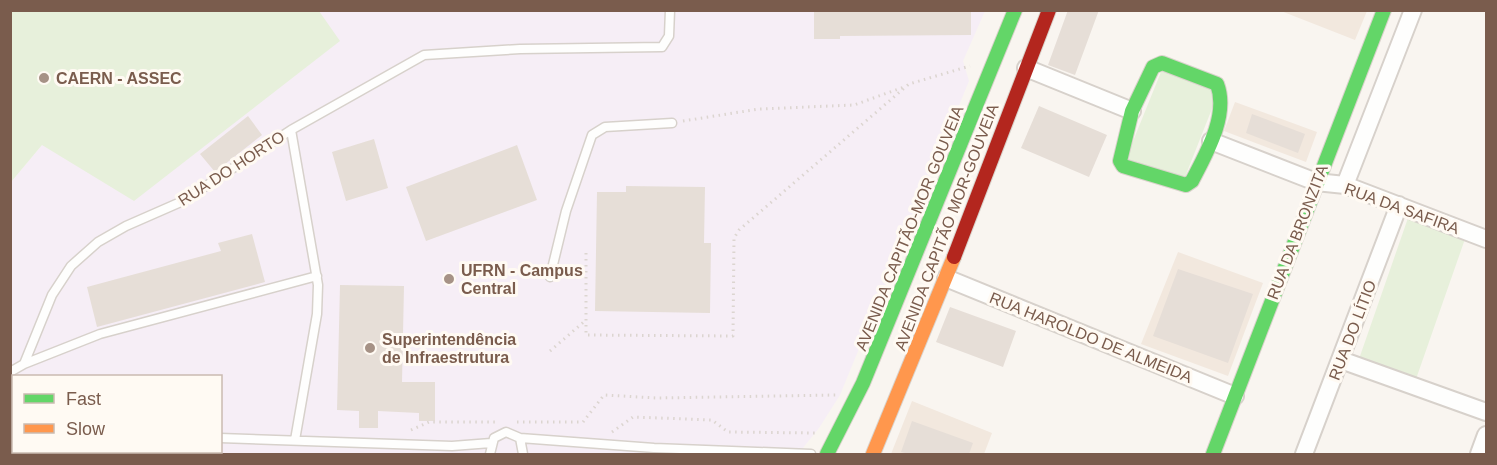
<svg xmlns="http://www.w3.org/2000/svg" width="1497" height="465" viewBox="0 0 1497 465" font-family="Arial,sans-serif">
<style>
.residential{fill:#f2e8de}
.education{fill:#f6eef6;fill-rule:evenodd}
.green{fill:#e7f0db}
.building{fill:#e6ded7}
.lines{fill:none;stroke-linecap:round;stroke-linejoin:round}
.lane-casing{stroke:#d7d1cb;stroke-width:11}
.street-casing{stroke:#d7d1cb;stroke-width:20}
.fast-casing{stroke:#d9d2cb;stroke-width:16}
.slow-casing{stroke:#d9d2cb;stroke-width:16}
.jam-casing{stroke:#d9d2cb;stroke-width:16}
.path{stroke:#dcd5d0;stroke-width:3;stroke-dasharray:1.5 4.5;stroke-linecap:butt}
.lane{stroke:#fefefd;stroke-width:8}
.street{stroke:#fefefd;stroke-width:16}
.fast{stroke:#63d668;stroke-width:14}
.slow{stroke:#ff974d;stroke-width:14}
.jam{stroke:#b3261e;stroke-width:14}
.poi-dot{fill:#a69286;stroke:#fffaf3;stroke-width:2}
.labels{text-anchor:middle;stroke-width:6;stroke-linejoin:round;paint-order:stroke}
.poi-label{font-size:16px;font-weight:bold;fill:#7a5c4d;stroke:#fffaf3;text-anchor:start}
.street-label{font-size:16px;fill:#7a5c4d;stroke:#fffaf3}
</style>
<rect width="100%" height="100%" fill="#f9f5f0"/>
<!-- residential -->
<path class="residential" d="M1281,11L1367,10V11L1355,40Z
M1235,102L1317,132L1306,162L1224,131Z
M1178,252L1263,283L1228,376L1141,344Z
M912,401L992,433L984,454H891Z"/>
<!-- education -->
<path class="education" d="M112,11H985L963,61L969,81L840,395L819,428L798,454H11V182L42,145ZM14,376H220V452H14Z"/>
<!-- green -->
<path class="green" d="M10,11H319L340,41L134,201L42,145L11,182Z
M1163,67L1219,91L1183,182L1125,161Z
M1408,218L1465,239L1416,379L1359,359Z"/>
<!-- building -->
<path class="building" d="M814,10H971V35L840,36V39H814Z
M1068,10H1099L1075,75L1048,65Z
M1039,106L1107,135L1089,177L1021,148Z
M1252,114L1305,134L1298,153L1246,133Z
M248,116L262,135L215,172L200,154Z
M374,139L388,188L346,201L332,152Z
M517,145L537,200L426,241L406,187Z
M626,186L705,187L704,243H711L710,313L595,311L597,192H626Z
M252,234L265,282L97,327L87,287L221,251L218,243Z
M1178,269L1253,294L1228,363L1153,336Z
M340,285L404,286L402,382H435V421H419V413L378,411V428H359V411L337,410Z
M950,307L1016,331L1003,367L936,342Z
M912,421L973,443L969,454H909L901,452Z"/>
<g class="lines">
<!-- lane casing -->
<g class="lane-casing">
<path id="lane" d="M291,130L424,55L520,49L662,47L669,36L670,10
M550,277L566,211L592,135L605,127L672,123
M24,364L100,334L317,276
M10,372L24,364L52,295L71,266L98,242L126,226L183,201L291,130L318,285L317,314L295,440
M220,438L452,446L491,443
M520,438L654,448L811,454
M45,454L52,452
M490,454L494,438L506,432L520,438L523,454"/>
</g>
<!-- street casing -->
<g class="street-casing">
<path id="street" d="M1026,68L1132,111
M1211,141L1316,182L1345,185L1486,239
M1345,185L1413,10
M946,278L1235,396
M1341,360L1486,412
M1304,454L1399,205
M1479,454L1486,435"/>
</g>
<!-- fast casing -->
<g class="fast-casing">
<path id="fast" d="M1162,63L1217,84C1229,115 1206,154 1192,181L1186,185L1123,166L1120,161L1132,111L1153,67Z
M827,454L863,383L1015,10
M1213,454L1384,10"/>
</g>
<!-- slow casing -->
<g class="slow-casing">
<path id="slow" d="M873,454L954,257"/>
</g>
<!-- jam casing -->
<g class="jam-casing">
<path id="jam" d="M954,257L1049,10"/>
</g>
<!-- path -->
<path class="path" d="M683,121L759,109L854,105L904,87
M586,253V335L733,336L734,238L739,230L909,84L970,66
M550,351L586,320
M517,422H583L604,395L657,398L836,395
M411,430L429,422H495
M612,432L633,417L712,420L728,432L816,433
M93,454H151"/>
<!-- lane -->
<use href="#lane" class="lane"/>
<!-- street -->
<use href="#street" class="street"/>
<!-- fast -->
<use href="#fast" class="fast"/>
<!-- slow -->
<use href="#slow" class="slow"/>
<!-- jam -->
<use href="#jam" class="jam"/>
</g>
<!-- markers -->
<g class="poi-dot">
<circle cx="44" cy="78" r="6"/>
<circle cx="449" cy="279" r="6"/>
<circle cx="370" cy="348" r="6"/>
</g>
<g class="labels">
<!-- poi labels -->
<g class="poi-label">
<text x="56" y="84">CAERN - ASSEC</text>
<text x="461" y="276">UFRN - Campus<tspan x="461" dy="18">Central</tspan></text>
<text x="382" y="345">Superintendência<tspan x="382" dy="18">de Infraestrutura</tspan></text>
</g>
<!-- street labels -->
<g class="street-label">
<text transform="translate(231 168) rotate(-33)" y="6">RUA DO HORTO</text>
<text transform="translate(1402 208) rotate(20)" y="6">RUA DA SAFIRA</text>
<text transform="translate(946 227) rotate(-69)" y="6">AVENIDA CAPITÃO MOR-GOUVEIA</text>
<text transform="translate(909 228) rotate(-68)" y="6">AVENIDA CAPITÃO-MOR GOUVEIA</text>
<text transform="translate(1297 232) rotate(-69)" y="6">RUA DA BRONZITA</text>
<text transform="translate(1352 330) rotate(-69)" y="6">RUA DO LÍTIO</text>
<text transform="translate(1091 337) rotate(22)" y="6">RUA HAROLDO DE ALMEIDA</text>
</g>
</g>
<!-- border -->
<rect width="1497" height="465" fill="none" stroke="#7a5c4d" stroke-width="24"/>
<!-- legend -->
<rect x="12" y="375" width="210" height="78" fill="#fffaf3" stroke="#cabbb1" stroke-width="1.5"/>
<rect x="24" y="394" width="30" height="9" fill="#63d668" stroke="#cabbb1" stroke-width="1.5"/>
<text x="66" y="405" font-size="18" fill="#7a5c4d">Fast</text>
<rect x="24" y="424" width="30" height="9" fill="#ff974d" stroke="#cabbb1" stroke-width="1.5"/>
<text x="66" y="435" font-size="18" fill="#7a5c4d">Slow</text>
</svg>
